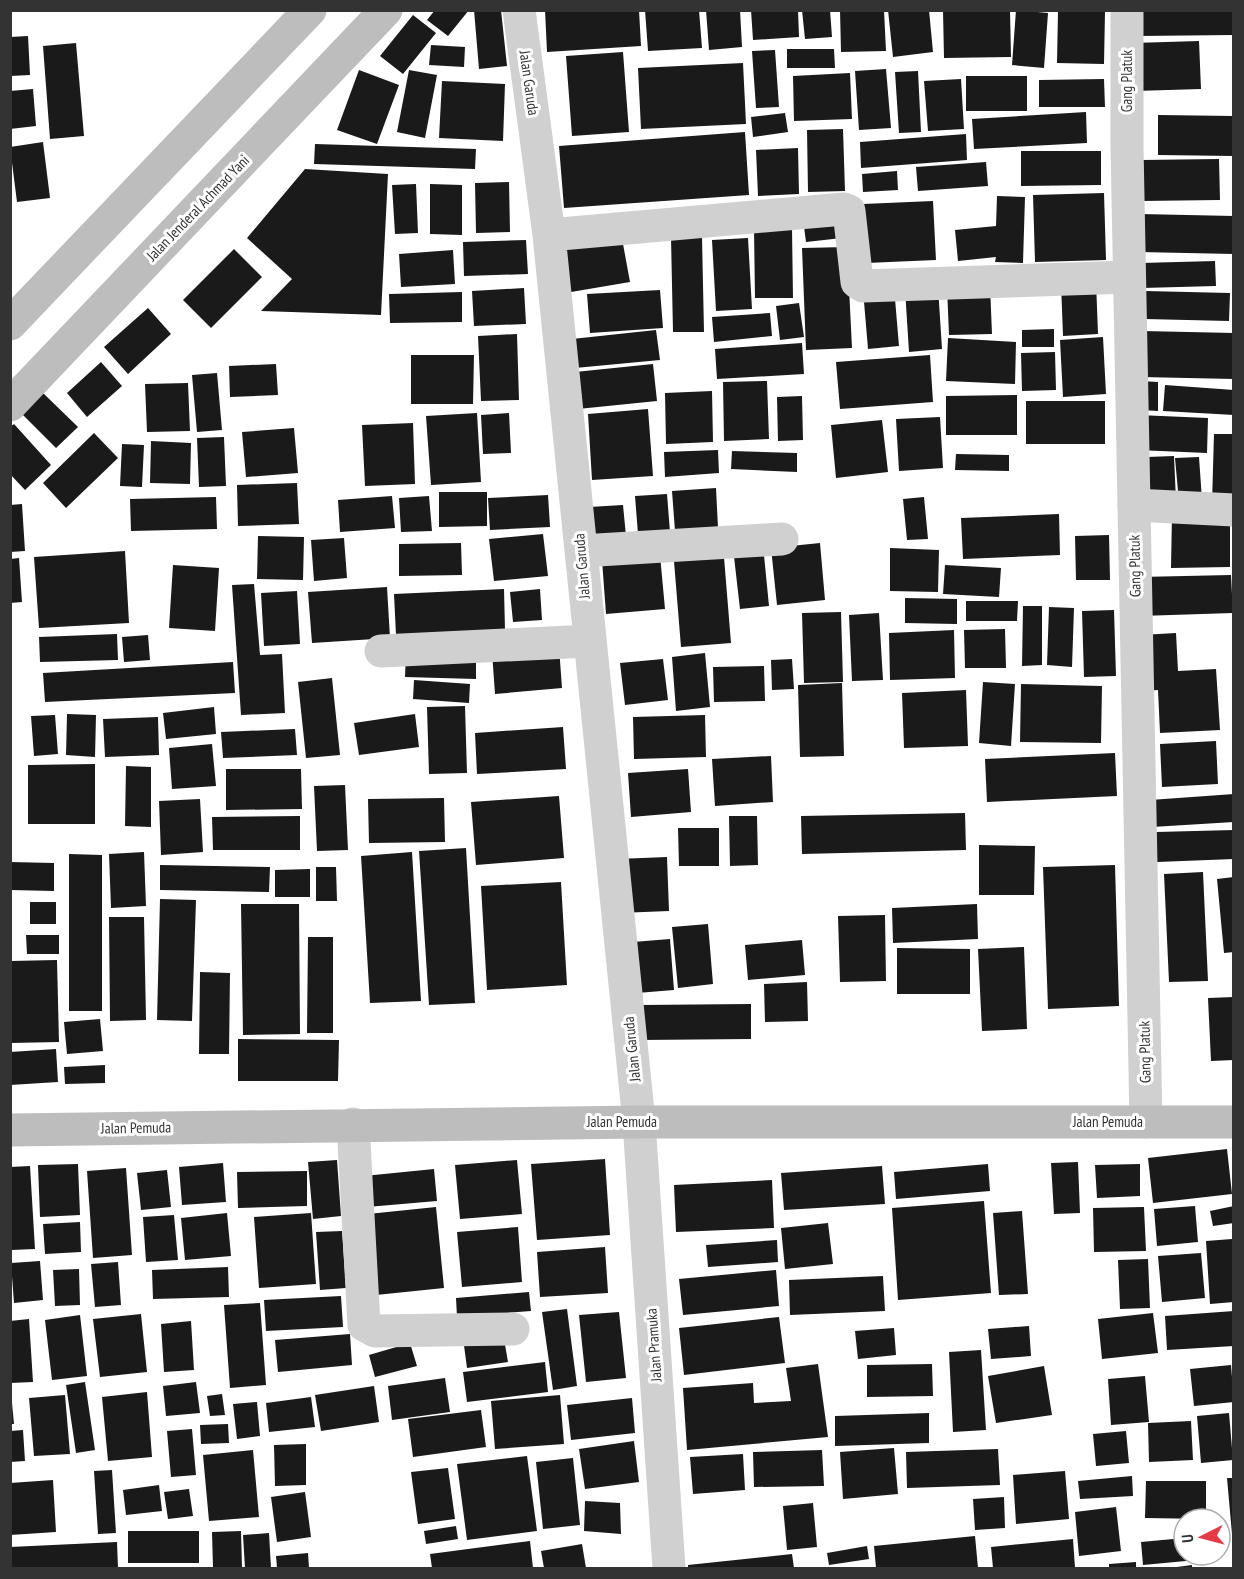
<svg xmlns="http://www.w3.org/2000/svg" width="1244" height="1579" viewBox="0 0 1244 1579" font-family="'PT Sans Narrow',sans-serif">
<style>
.building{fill:#1a1a1a}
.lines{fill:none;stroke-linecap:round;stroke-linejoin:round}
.minor{stroke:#d0d0d0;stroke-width:33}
.tertiary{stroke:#d0d0d0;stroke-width:33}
.secondary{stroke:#bdbdbd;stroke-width:33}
.labels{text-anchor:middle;stroke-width:6;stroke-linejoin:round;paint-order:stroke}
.street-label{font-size:15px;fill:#333;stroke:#fff}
</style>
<rect width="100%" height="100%" fill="#fff"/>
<!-- building -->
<path class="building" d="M435,10H469L448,36L427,20Z
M474,10H501L507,66L479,69Z
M545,10H639L641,46L547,52Z
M645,10H699L702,48L648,51Z
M706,10H740L742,47L709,50Z
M751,10H798L799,37L753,40Z
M802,10H830L832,37L805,39Z
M840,10H884L886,51L841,52Z
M888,10H929L933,52L893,57Z
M943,10H1010L1011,57L944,58Z
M1016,10L1048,13L1044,68L1012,65Z
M1137,10H1234V35L1137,36Z
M1058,11L1105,12L1104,64L1057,63Z
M413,15L436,33L403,74L380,56Z
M28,36L30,75L10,76V37Z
M1199,41L1201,89L1135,91L1133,43Z
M76,43L84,136L50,139L43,46Z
M431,45L465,47L464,67L429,65Z
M787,49H834L835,68H787Z
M775,50L779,107L756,108L752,51Z
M623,52L629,132L572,136L566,56Z
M743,63L746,124L641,129L638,68Z
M886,69L891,128L859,130L855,71Z
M359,70L399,85L377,144L337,130Z
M409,70L437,75L425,138L397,132Z
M918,71L921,132L899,133L895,72Z
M850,73L852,119L794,121L793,76Z
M966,76H1027V111H966Z
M961,79L964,129L928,131L924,81Z
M1104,79L1105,107H1039V80Z
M442,81L505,84L503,141L439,138Z
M33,89L36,126L10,129V91Z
M1086,112L1087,143L974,149L972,119Z
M785,113L788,132L753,137L751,117Z
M1158,115L1234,116V156L1158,155Z
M843,129L845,191L808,192L807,130Z
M745,132L749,195L564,208L559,146Z
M966,134L967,160L861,168L860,142Z
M43,142L50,198L17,202L10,147Z
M315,144L476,149L475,169L314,164Z
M798,148L799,194L758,196L756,150Z
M1021,151H1101V185L1021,186Z
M1219,159L1220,200L1141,201V160Z
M986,162L988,186L918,191L916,167Z
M305,169L388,174L381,315L261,311L292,279L247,238Z
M897,171L898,190L863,192L862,174Z
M509,182L510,232L476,233L475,183Z
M416,184L418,233L395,234L392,185Z
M430,184L462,185V235L430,234Z
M1104,193L1106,260L1035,262L1033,195Z
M997,196L1025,197L1023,263L995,262L996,257L958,261L955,230L996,226Z
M933,201L936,260L866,263L863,204Z
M1140,214L1234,216V254L1139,252Z
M839,215L842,238L806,242L803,219Z
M792,228L793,298H755L754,229Z
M621,233L630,282L571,292L562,243Z
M671,237H702L704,332H673Z
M748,238L752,309L716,311L712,240Z
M526,240L528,274L464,276L463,242Z
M847,247L852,348L806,350L802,248Z
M234,249L262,277L211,328L183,300Z
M453,250L455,284L401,287L399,254Z
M1215,261L1216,286L1142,288L1141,263Z
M1096,281L1098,334L1063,336L1061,283Z
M990,286L992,334L949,335L947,287Z
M894,287L899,346L868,349L863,290Z
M938,287L942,349L909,352L905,289Z
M524,288L526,324L474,326L472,291Z
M660,290L663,328L590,333L587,294Z
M1145,291L1230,293L1229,321L1145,319Z
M462,292V322L390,323L389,294Z
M799,303L804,337L780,340L776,306Z
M148,308L171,334L128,374L104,347Z
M770,313L772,336L714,342L712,317Z
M1054,329V347H1022V330Z
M656,330L660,360L575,368L572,339Z
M1142,331L1234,333V379L1141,377Z
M517,334L519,400L481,401L478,336Z
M1103,337L1106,394L1063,397L1060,340Z
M948,338L1016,342L1015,384L946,381Z
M802,343L804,374L717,379L715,349Z
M1055,352L1056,390L1022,391L1021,353Z
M411,355H474L473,404H411Z
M930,355L933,402L840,409L836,362Z
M101,362L122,386L87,417L67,393Z
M276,364L278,395L230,397L229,366Z
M653,364L657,401L578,409L575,372Z
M217,373L222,430L197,432L192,375Z
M767,381L769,439L724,441L723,382Z
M1140,381L1158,382V411L1140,410Z
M188,383L190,431L147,432L145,384Z
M1165,385L1234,390V415L1163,411Z
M712,391L713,442L666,444L665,393Z
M43,393L78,427L56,448L22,414Z
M1017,395V435H946V396Z
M802,396L803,440L778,441L777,397Z
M1026,401H1105V444H1026Z
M648,409L653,476L592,480L588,414Z
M477,413L481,482L431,485L426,416Z
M509,413L511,453L483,454L481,415Z
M1138,415L1208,418L1207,453L1137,450Z
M940,417L943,468L899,471L896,419Z
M882,420L888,472L836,478L831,425Z
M413,423L415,484L365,486L362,425Z
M14,424L51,465L25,490L10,474V427Z
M294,428L298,473L246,477L242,432Z
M94,433L118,458L66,508L43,483Z
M1214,434H1234V503H1212Z
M224,437L226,486L199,487L197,438Z
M151,441L191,443L190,484L150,483Z
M122,444L144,445L142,487L120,486Z
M718,450L719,473L665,477L664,452Z
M732,451L797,453V472L731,469Z
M956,454L1009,455V471L955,470Z
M1174,456L1176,501L1148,502L1147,457Z
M1199,457L1202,500L1179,502L1175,458Z
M297,483L299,524L238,526L237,485Z
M716,488L718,528L675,531L672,491Z
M439,492H487V526L439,527Z
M667,494L670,532L638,534L635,496Z
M548,495L550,527L490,530L488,498Z
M392,496L395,528L340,532L338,500Z
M429,496L432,531L401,532L399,498Z
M216,497L217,529L131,531L130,499Z
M924,497L928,539L907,540L903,499Z
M22,504L25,551L10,552V505Z
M623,505L626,536L592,539L589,507Z
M1059,514L1060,555L963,559L961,518Z
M1172,514L1230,515V567L1171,568Z
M543,534L548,576L494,581L489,539Z
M1109,535L1110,580H1076L1075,536Z
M258,536L304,537L303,580L257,579Z
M344,538L347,578L314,581L311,540Z
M461,543L462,575L399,576V544Z
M820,543L825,600L777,605L771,548Z
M723,545L731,643L681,647L673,549Z
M763,545L769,606L740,609L733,548Z
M890,548L939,550L938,592L890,591Z
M125,551L129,623L39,628L34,557Z
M660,555L665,609L606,614L602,560Z
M19,558L22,602L10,603V559Z
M173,565L219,568L215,631L169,628Z
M945,565L1001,568L999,597L943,594Z
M1231,575L1233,613L1140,616L1139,577Z
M254,584L260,655L282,654L285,713L241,715L232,585Z
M387,587L390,638L312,643L308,592Z
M504,589L505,630L396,635L394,594Z
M540,589L542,620L513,622L510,592Z
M297,591L300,644L264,646L261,593Z
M905,598L957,599V624L905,623Z
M966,601H1018L1017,621H966Z
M1023,606H1042V665L1022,666Z
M1049,607L1074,608L1072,667L1047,665Z
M1114,610L1116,676L1084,677L1082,611Z
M841,612L843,682L804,683L802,613Z
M879,613L883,680L852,681L849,615Z
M1005,629L1006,668H965L964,630Z
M954,630L955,678L890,680L889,633Z
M1176,633L1178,671L1216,669L1220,730L1160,733L1158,690L1144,691L1141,635Z
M117,634L118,660L40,662L39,637Z
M148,635L150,660L124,662L122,637Z
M559,647L562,688L495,694L492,652Z
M406,651L476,653V679L405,677Z
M705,653L710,707L676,711L672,657Z
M663,659L668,700L625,705L620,663Z
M792,659L794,689L772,690L771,660Z
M233,662L235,693L45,702L43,673Z
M764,666L765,701L714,702L713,667Z
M332,678L340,755L306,758L298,682Z
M414,680L470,684L469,703L413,699Z
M983,682L1015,684L1011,746L979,743Z
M842,683L844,756L800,757L798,685Z
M1021,684L1102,686L1101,743L1020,742Z
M966,690L968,746L904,748L902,693Z
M465,706L467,773L429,774L427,707Z
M214,707L216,734L166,739L163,713Z
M67,714L96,715L95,757L66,755Z
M415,714L419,747L359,755L354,723Z
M55,715L58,754L34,756L31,716Z
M705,715L706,757L634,759L633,717Z
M158,717L159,755L105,757L103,719Z
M563,727L566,769L477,774L475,733Z
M295,729L297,755L223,758L221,732Z
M1216,741L1218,784L1162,787L1160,744Z
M212,744L216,786L172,789L169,748Z
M1115,753L1117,796L987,802L985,759Z
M771,756L773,802L715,806L712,759Z
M95,764V824H28V765Z
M126,766L151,767V827L125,826Z
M226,769H301L302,809L226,810Z
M688,769L691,812L631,817L628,773Z
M345,785L348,850L317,851L314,786Z
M1234,794V822L1152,827L1150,800Z
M559,796L564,858L476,865L471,802Z
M444,798L445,842L369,843L368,799Z
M200,799L203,852L161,855L159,801Z
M965,813L966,850L802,854L801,816Z
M300,816V850H213L212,817Z
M729,816H757L758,865L730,866Z
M678,828H719V866H679Z
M1234,830V859L1157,862L1156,832Z
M979,845L1035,846L1034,895H979Z
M466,848L475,1003L429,1005L419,851Z
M144,852L146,906L111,908L109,854Z
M412,852L421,1001L370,1003L361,856Z
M69,854L102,855V1011H69Z
M667,857L669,911L619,913L617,859Z
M10,862L54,863V891L10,890Z
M160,865L270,867L269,892L160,890Z
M1115,865L1119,1006L1048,1009L1043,867Z
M316,867H336L337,901H316Z
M310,869V897H275V870Z
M1203,872L1208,981L1169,982L1164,874Z
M1234,877V952L1224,953L1217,879Z
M561,882L567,985L487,990L481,886Z
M160,899L196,900L192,1021L157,1020Z
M30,902H56V924H30Z
M241,904H299L300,1034L243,1035Z
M977,904L978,939L893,943L892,908Z
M885,915L886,981L840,982L838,916Z
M109,917H144L146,1020L110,1021Z
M708,924L713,984L678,988L672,927Z
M26,935H59V954H27Z
M308,937H333V1033H307Z
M670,939L674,990L637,993L633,942Z
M802,940L805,975L748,980L745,945Z
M1024,947L1027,1029L982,1031L978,949Z
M897,948L970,949V994H897Z
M57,960L59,1042L10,1043V961Z
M200,972L230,973L229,1054H199Z
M807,982L808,1021L765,1022L764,984Z
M1234,997V1060L1211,1061L1208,998Z
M751,1004V1039L640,1040V1005Z
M100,1019L103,1051L67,1054L64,1022Z
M238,1039L339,1040L338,1081H238Z
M56,1049L58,1082L10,1085V1052Z
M105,1065V1083L65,1084L64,1067Z
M1227,1149L1232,1194L1153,1203L1148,1158Z
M605,1159L610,1235L537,1240L531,1164Z
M337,1160L341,1216L313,1219L308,1162Z
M517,1160L522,1214L460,1219L455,1165Z
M1078,1162L1080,1213L1054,1214L1051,1163Z
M223,1163L226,1202L182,1205L179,1167Z
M78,1164L80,1215L40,1217L38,1165Z
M988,1164L990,1191L896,1199L894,1172Z
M1140,1164V1196L1097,1198L1095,1165Z
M30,1166L35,1249L11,1250L10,1167Z
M882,1166L885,1204L784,1210L781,1173Z
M126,1168L132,1255L93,1258L87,1171Z
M434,1169L437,1201L367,1207L364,1176Z
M167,1170L171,1207L141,1210L137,1173Z
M307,1171V1206L238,1208L237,1172Z
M772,1180L774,1228L676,1232L674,1185Z
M984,1201L991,1293L898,1300L892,1208Z
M1195,1206L1198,1242L1157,1246L1154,1209Z
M1234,1206V1223L1213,1226L1210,1211Z
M436,1207L444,1288L376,1295L368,1214Z
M1144,1207L1146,1251L1094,1252L1093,1208Z
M1022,1211L1028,1294L999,1295L993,1213Z
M227,1213L231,1256L185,1260L181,1218Z
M311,1213L316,1284L259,1288L254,1217Z
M174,1215L178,1260L146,1262L143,1217Z
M80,1222L81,1252L45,1254L43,1224Z
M828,1223L833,1264L785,1269L781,1228Z
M518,1227L522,1282L462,1287L457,1232Z
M342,1231L346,1288L320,1290L316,1232Z
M1232,1239L1234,1302L1210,1304L1206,1241Z
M777,1240L778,1262L708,1267L706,1245Z
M605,1247L608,1293L540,1297L537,1252Z
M1201,1253L1205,1298L1162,1302L1158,1256Z
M1148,1259L1150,1308L1120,1309L1118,1260Z
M40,1261L43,1300L14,1303L11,1263Z
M118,1262L121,1305L95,1307L91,1264Z
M228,1267L229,1297L153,1299L152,1270Z
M79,1269L80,1305L55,1306L53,1270Z
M776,1270L779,1306L683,1315L679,1279Z
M883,1276L885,1311L790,1315L789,1280Z
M529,1292L531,1311L457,1317L456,1298Z
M341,1296L343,1327L266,1331L264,1300Z
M260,1303L266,1385L230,1388L224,1305Z
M567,1309L577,1386L553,1390L542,1312Z
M1234,1311V1346L1167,1350L1165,1316Z
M619,1312L626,1378L586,1382L579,1315Z
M1153,1313L1158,1353L1102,1359L1098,1319Z
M141,1314L147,1372L100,1377L93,1319Z
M80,1315L87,1376L52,1380L45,1320Z
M779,1317L785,1363L684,1375L679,1328Z
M29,1319L33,1382L10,1383V1321Z
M191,1321L194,1370L164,1372L161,1324Z
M1029,1326L1031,1356L991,1359L988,1329Z
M894,1328L896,1355L858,1359L855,1331Z
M503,1333L508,1362L467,1368L463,1338Z
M350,1334L352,1365L278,1372L275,1340Z
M410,1343L417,1366L375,1377L369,1355Z
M981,1350L986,1430L953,1432L949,1352Z
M545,1362L548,1392L467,1402L463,1372Z
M818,1364L828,1437L687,1450L683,1388L753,1383L754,1403L791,1401L786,1368Z
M932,1364L933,1396L867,1397V1365Z
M1231,1365L1234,1402L1194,1406L1190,1369Z
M1044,1366L1052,1415L996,1423L988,1376Z
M1145,1376L1149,1422L1111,1425L1108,1379Z
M445,1378L450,1412L392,1420L388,1386Z
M85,1382L95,1450L76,1453L66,1385Z
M196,1382L200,1413L166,1416L163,1386Z
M374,1386L379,1422L321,1431L315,1395Z
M147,1392L152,1457L108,1461L102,1397Z
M222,1394L225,1415L210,1416L207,1396Z
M65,1395L70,1454L34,1456L29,1398Z
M560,1395L564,1444L495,1449L491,1401Z
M311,1397L315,1427L269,1432L266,1403Z
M632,1398L635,1433L571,1440L567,1405Z
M257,1402L260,1436L237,1439L233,1404Z
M10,1403H12L14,1424H10Z
M481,1410L486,1447L413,1457L408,1419Z
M929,1413V1443L835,1446V1416Z
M1229,1413L1233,1460L1201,1463L1197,1416Z
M1191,1421L1193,1460L1149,1462L1148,1423Z
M228,1424L229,1443L201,1444L200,1425Z
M192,1429L196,1475L171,1477L167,1431Z
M23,1430L25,1461L10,1462V1431Z
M1126,1431L1129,1463L1096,1466L1093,1434Z
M634,1441L639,1482L585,1489L579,1449Z
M306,1444V1485L275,1486L274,1445Z
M894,1448L898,1494L843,1499L840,1452Z
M998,1449L1000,1485L907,1488L906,1452Z
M253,1450L259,1517L209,1521L203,1455Z
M822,1450L824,1486L754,1487L753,1452Z
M743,1454L745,1490L693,1494L690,1457Z
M527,1456L537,1531L467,1540L457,1464Z
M573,1458L580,1525L543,1529L536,1462Z
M448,1468L455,1519L418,1524L411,1472Z
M112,1470L116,1533L98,1534L94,1471Z
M1065,1471L1069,1519L1016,1524L1013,1475Z
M1132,1476L1133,1496L1080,1499L1078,1481Z
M1227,1478H1234V1534H1232Z
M53,1480L56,1532L10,1535V1483Z
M1146,1481H1206V1519L1145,1518Z
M159,1485L162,1511L126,1515L123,1490Z
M189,1489L193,1516L168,1519L164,1492Z
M305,1492L311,1537L277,1542L271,1497Z
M1004,1497L1005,1528L975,1530L973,1499Z
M585,1501L620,1503L621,1534L584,1531Z
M813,1503L817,1547L787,1550L783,1506Z
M1116,1507L1121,1551L1079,1556L1075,1512Z
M456,1526L458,1539L426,1544L424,1531Z
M128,1531H199V1563H128Z
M241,1531L242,1568H213L212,1532Z
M269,1533L271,1568H245L243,1535Z
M975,1536L978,1568H876L874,1546Z
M1184,1538V1555H1207V1559L1143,1565L1141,1542Z
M1073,1539L1075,1568H993L991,1547Z
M530,1541L533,1568H432L430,1554Z
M117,1542L118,1568H10V1547Z
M582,1544L586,1568H544L541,1551Z
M867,1546L869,1559L829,1565L827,1553Z
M308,1553L309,1568H277L276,1556Z
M792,1554L794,1568H688V1565Z
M1136,1562V1568H1109V1564Z
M1192,1565V1568H1177V1567Z"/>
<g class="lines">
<!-- minor -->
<path class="minor" d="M519,10L549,235L639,1122
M549,235L844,209L849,211L857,282L863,286L1129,277
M1134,505L1234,510
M581,551L782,539
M381,651L589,641
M353,1124L364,1325L375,1331L513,1329"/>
<!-- tertiary -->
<path class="tertiary" d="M1127,10V146L1146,1122
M639,1122L669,1568"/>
<!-- secondary -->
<path class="secondary" d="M10,324L310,10
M10,405L386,10
M10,1130L639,1122H1234"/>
</g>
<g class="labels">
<!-- street labels -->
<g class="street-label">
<text transform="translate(1127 81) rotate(-90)" y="5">Gang Platuk</text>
<text transform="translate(529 83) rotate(82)" y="5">Jalan Garuda</text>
<text transform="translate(198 208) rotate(-46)" y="5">Jalan Jenderal Achmad Yani</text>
<text transform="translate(582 566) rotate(-95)" y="5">Jalan Garuda</text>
<text transform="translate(1135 566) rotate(-91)" y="5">Gang Platuk</text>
<text transform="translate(632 1049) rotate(-96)" y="5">Jalan Garuda</text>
<text transform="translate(1145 1052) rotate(-91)" y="5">Gang Platuk</text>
<text x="622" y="1127">Jalan Pemuda</text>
<text x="1108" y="1127">Jalan Pemuda</text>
<text transform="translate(136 1128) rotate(-1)" y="5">Jalan Pemuda</text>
<text transform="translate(654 1345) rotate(-94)" y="5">Jalan Pramuka</text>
</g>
</g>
<!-- border -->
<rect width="1244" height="1579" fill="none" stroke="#333333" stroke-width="24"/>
<!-- north arrow -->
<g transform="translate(1202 1537) rotate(264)"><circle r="28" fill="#ffffff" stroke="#adadad" stroke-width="1.5"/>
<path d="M0-4.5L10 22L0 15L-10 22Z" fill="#e63946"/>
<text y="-9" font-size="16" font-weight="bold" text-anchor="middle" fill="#333333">U</text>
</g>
</svg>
